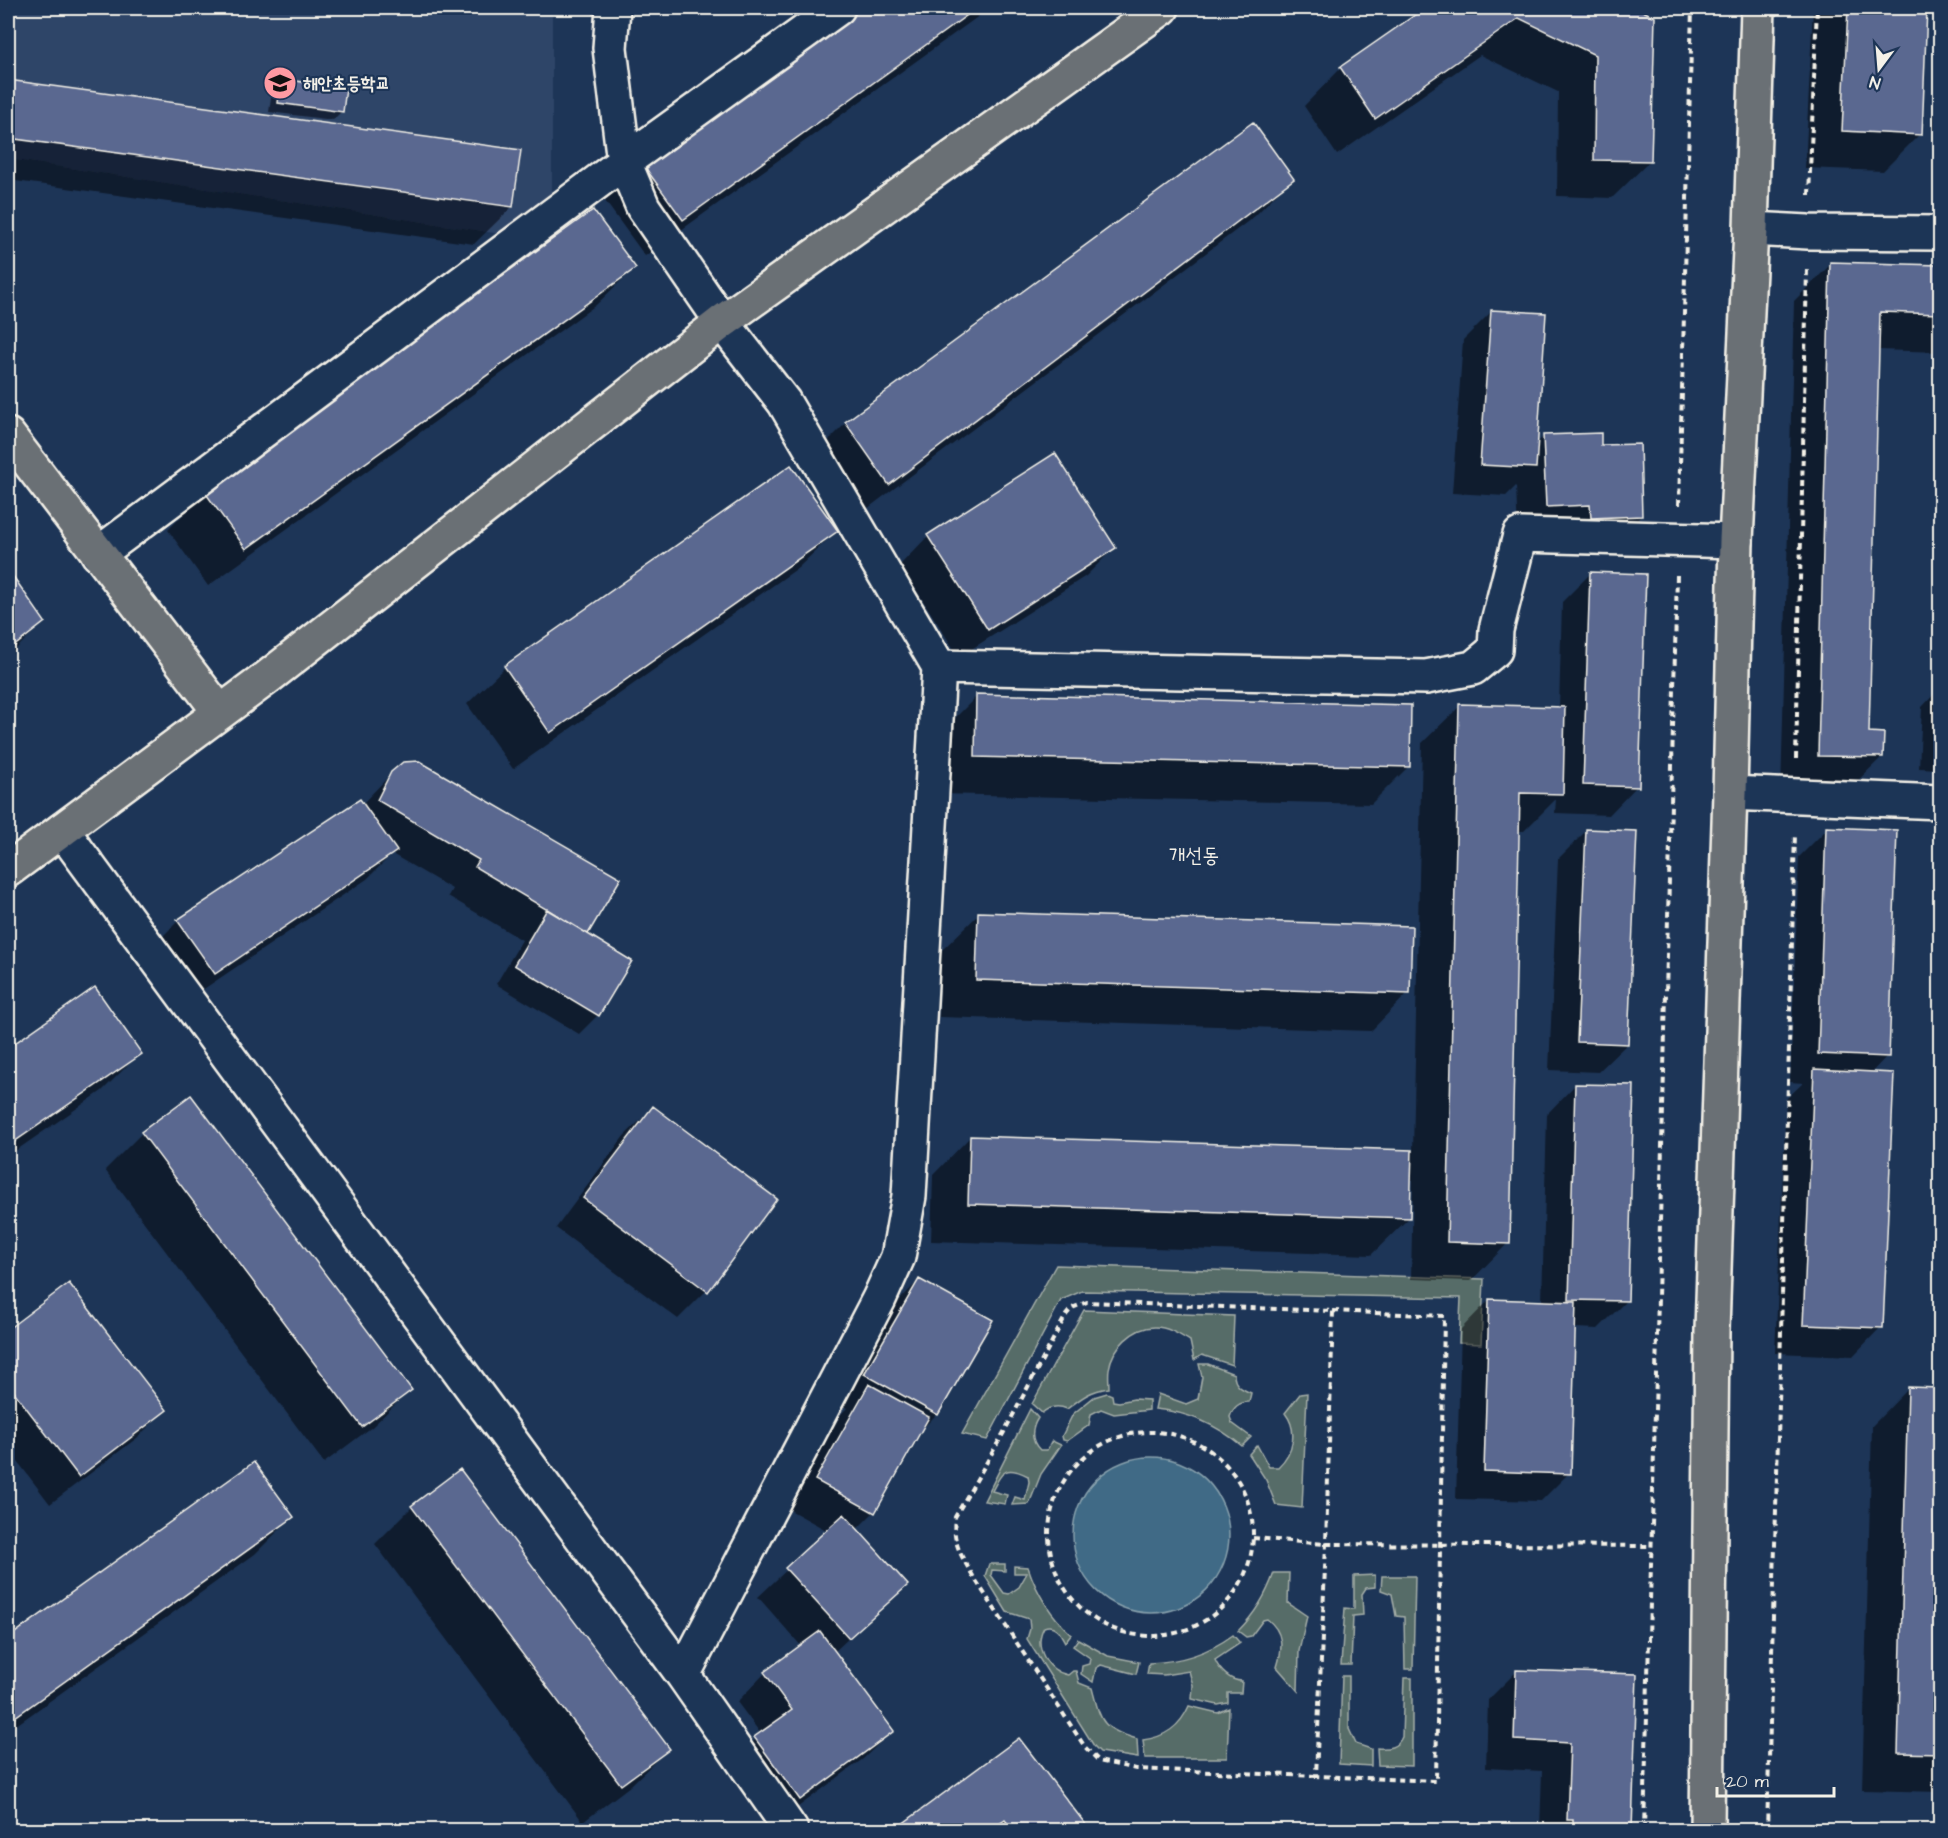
<svg xmlns="http://www.w3.org/2000/svg" width="1948" height="1838" viewBox="0 0 1948 1838" font-family="'Architects Daughter','Poor Story',sans-serif">
<style>
.built{fill:#2f4468}
.green{fill:#566c68;stroke:#a5aea8;stroke-width:1.5}
.water{fill:#406b86;stroke:#88a1ad;stroke-width:1.5}
.shadow{fill:#0007}
.building{fill:#5a6890;stroke:#f4f1e8;stroke-width:1.5}
.lines{fill:none;stroke-linecap:round;stroke-linejoin:round}
.minor-casing{stroke:#f4f1e8;stroke-width:38}
.major-casing{stroke:#f4f1e8;stroke-width:38}
.path{stroke:#f4f1e8;stroke-width:4;stroke-dasharray:6 4.5;stroke-linecap:butt}
.minor{stroke:#1d3557;stroke-width:33}
.major{stroke:#6b6f75;stroke-width:33}
.labels{text-anchor:middle;stroke-width:4.5;stroke-linejoin:round;paint-order:stroke}
.poi-label{font-size:18px;font-weight:bold;fill:#f4f1e8;stroke:#1d3557;text-anchor:start}
.quarter-label{font-size:21px;fill:#f4f1e8;stroke:#1d3557}
</style>
<rect width="100%" height="100%" fill="#1d3557"/>
<filter id="ink" filterUnits="userSpaceOnUse"><feTurbulence type="fractalNoise" baseFrequency=".0167" numOctaves="2"/><feDisplacementMap in="SourceGraphic" scale="12" xChannelSelector="R" yChannelSelector="G"/><feConvolveMatrix kernelMatrix="1 2 1 2 8 2 1 2 1" color-interpolation-filters="sRGB"/></filter>
<g filter="url(#ink)">
<!-- built -->
<path class="built" d="M8,8H552V192L501,234L8,159Z"/>
<!-- green -->
<path class="green" d="M1056,1265L1484,1279L1481,1344L1459,1343L1461,1298L1082,1291L1061,1300L987,1440L962,1434Z
M1084,1310L1234,1316L1232,1365L1202,1355L1194,1360L1190,1341C1180,1335 1168,1327 1155,1327C1133,1327 1112,1348 1109,1369C1108,1375 1109,1382 1109,1388C1091,1390 1081,1398 1067,1409C1058,1405 1050,1406 1042,1413L1032,1404Z
M1199,1364H1208L1234,1374C1234,1385 1241,1389 1251,1393L1249,1402C1239,1402 1233,1407 1230,1417L1232,1423L1251,1437L1242,1446C1216,1424 1189,1412 1155,1409L1158,1394L1186,1404L1198,1399L1202,1377Z
M1107,1393L1112,1395L1113,1401L1119,1402L1134,1399L1149,1400V1410L1114,1414L1101,1409L1091,1414L1089,1425L1067,1441L1063,1440L1062,1436L1073,1414L1094,1397Z
M1307,1393L1302,1508L1276,1505L1266,1480L1249,1454L1257,1445L1269,1467H1278C1294,1452 1298,1430 1285,1413L1300,1394Z
M1030,1409L1038,1418C1031,1429 1030,1440 1040,1450H1047L1052,1441L1061,1445L1041,1474L1029,1504L1012,1505L1015,1497L1025,1500L1029,1482L1028,1476C1005,1464 1002,1472 992,1491L1007,1495L1005,1504L984,1501Z
M989,1564H1005V1571L992,1570L991,1575L1004,1593L1009,1594L1019,1587L1027,1573H1014V1566L1028,1567C1037,1594 1050,1615 1071,1634L1065,1642C1060,1633 1056,1623 1044,1627C1033,1647 1047,1671 1068,1675L1073,1671H1076L1079,1683L1092,1688C1101,1722 1101,1729 1137,1739L1138,1758L1100,1752L1094,1746L1027,1639L1030,1629L1029,1619L1007,1612L985,1576Z
M1274,1573H1289L1288,1603L1307,1616L1299,1651L1298,1691L1277,1667C1283,1648 1284,1632 1267,1619L1263,1620L1251,1636L1246,1637L1238,1631C1255,1614 1266,1596 1274,1573Z
M1375,1575V1587L1366,1588L1362,1594L1363,1615L1353,1616L1351,1665H1341L1345,1608L1354,1609V1576Z
M1382,1576H1415L1413,1669H1405L1404,1617L1396,1616L1392,1594L1381,1590Z
M1233,1635L1240,1643L1215,1660C1220,1671 1230,1681 1242,1681L1241,1693H1228V1703L1218,1705L1192,1699L1193,1685L1189,1671L1164,1675L1147,1674L1149,1663C1180,1662 1207,1654 1233,1635Z
M1078,1639L1108,1656L1139,1662L1136,1674L1101,1665L1096,1668L1093,1682L1081,1674L1082,1666L1089,1664L1090,1658L1073,1646Z
M1342,1676H1349V1729L1356,1744L1371,1749V1766L1339,1764Z
M1404,1678H1412V1766L1378,1765L1377,1748C1388,1749 1397,1748 1402,1737Z
M1189,1706L1218,1713L1229,1708L1227,1758H1145L1143,1740C1165,1737 1180,1727 1189,1706Z"/>
<!-- water -->
<path class="water" d="M1073 1535a78 78 0 1 1 156 0a78 78 0 1 1-156 0Z"/>
<!-- shadow -->
<path class="shadow" d="M858,8H990L645,256L605,201L642,163Z
M1428,8H1634L1654,18L1650,161L1612,198L1557,196L1558,92L1480,55L1337,155L1304,106L1341,68Z
M1813,8H1926L1920,134L1883,171L1805,168Z
M8,81L519,151L512,207L474,244L8,180Z
M281,81L342,111L333,120L269,112L272,90Z
M1940,88V172H1933L1935,93Z
M1292,178L1255,216L851,521L809,460L846,423Z
M1831,264L1940,267V352L1877,350L1867,734L1882,757L1844,794L1781,793L1794,301Z
M634,268L596,305L208,586L168,530L205,492Z
M1491,312L1536,444L1544,436L1599,446L1641,516L1612,544L1518,535L1516,486L1506,496L1452,493L1463,340Z
M836,531L798,568L513,769L467,704L505,667Z
M928,536L1114,548L1086,576L959,657L900,565Z
M8,572L43,622L8,657Z
M1591,573L1637,786L1609,815L1555,813L1556,799L1524,831H1518L1508,1243L1471,1281L1411,1279L1413,1180H1410L1409,1218L1371,1255L931,1241L933,1175L970,1137L1413,1151L1422,743L1460,706L1559,708L1562,602Z
M1940,688V769L1919,768L1922,707Z
M977,696L1408,767L1371,804L938,794L940,733Z
M392,773L619,878L586,935L598,1015L579,1034L496,984L522,940L448,896L452,889L392,854L367,879L186,1001L150,949L178,921L362,804Z
M1827,829L1887,1056L1870,1074L1881,1327L1853,1356L1775,1353L1786,1099L1803,1083L1790,1082L1799,857Z
M1587,830L1627,1044L1598,1072L1549,1070L1558,859Z
M979,914L1408,993L1371,1031L939,1017L941,951Z
M95,989L140,1053L102,1091L8,1156V1049Z
M1575,1085L1627,1300L1598,1329L1574,1328L1569,1473L1541,1501L1456,1499L1461,1329L1489,1300L1542,1302L1547,1114Z
M653,1108L706,1291L678,1319L556,1228L624,1136Z
M142,1133L410,1390L372,1427L324,1463L105,1170Z
M919,1280L991,1321L937,1414L919,1432L874,1512L856,1530L906,1585L834,1652L892,1731L863,1759L771,1827L727,1767L761,1734L737,1702L765,1673L802,1647L758,1597L828,1531L788,1509L841,1414L847,1408L836,1403L891,1309Z
M68,1285L165,1410L137,1438L50,1504L8,1449V1331Z
M1909,1388L1940,1389V1792L1862,1790L1872,1426Z
M254,1464L292,1517L255,1554L8,1731V1640Z
M412,1507L668,1749L630,1786L583,1822L375,1544Z
M1517,1671L1636,1676L1631,1830H1540L1542,1771L1486,1768L1488,1700Z
M1019,1740L1088,1830H897Z"/>
<!-- building -->
<path class="building" d="M856,8H977L683,220L641,162Z
M1425,8H1637L1655,17L1651,161L1594,160L1595,55L1519,18L1375,119L1340,67Z
M1848,8H1927L1922,135L1842,131Z
M281,79L346,88L343,112L278,103Z
M8,80L521,150L513,207L8,138Z
M1253,122L1294,179L889,485L845,422Z
M593,210L636,268L246,549L204,491Z
M1830,262L1940,265V314L1880,312L1869,732L1884,733L1883,757L1818,756Z
M1491,310L1546,313L1536,468L1480,465Z
M1601,433V445L1640,444L1642,516L1591,518L1590,505L1546,507L1543,435Z
M1055,453L1116,548L988,630L927,535Z
M791,465L838,531L550,733L504,666Z
M8,569L45,622L8,651Z
M1590,572L1646,574L1639,787L1583,785Z
M1940,686V749H1937Z
M976,694L1411,705L1410,767L975,757Z
M1459,704L1565,707L1563,794L1520,793L1510,1244L1447,1242Z
M419,761L621,878L588,934L475,867L479,860L377,800L391,772L403,762Z
M360,799L397,851L215,974L177,920Z
M1826,827L1897,830L1889,1057L1818,1054Z
M1586,829L1637,831L1628,1044L1577,1042Z
M547,909L632,961L599,1016L514,965Z
M978,912L1412,926L1410,994L976,980Z
M95,987L142,1054L8,1146V1048Z
M1814,1069L1894,1073L1883,1328L1803,1325Z
M1575,1084L1634,1085L1628,1301L1569,1300Z
M191,1095L412,1390L362,1427L141,1132Z
M653,1106L777,1199L708,1292L583,1198Z
M970,1136L1412,1150L1410,1218L968,1204Z
M919,1279L993,1320L938,1415L864,1374Z
M69,1283L167,1410L79,1477L8,1384V1329Z
M1489,1299L1576,1302L1571,1474L1484,1471Z
M869,1384L929,1417L875,1513L815,1480Z
M1908,1387L1940,1388V1754L1898,1753Z
M254,1462L294,1517L8,1722V1638Z
M460,1469L670,1749L621,1785L411,1506Z
M844,1514L908,1585L849,1638L785,1568Z
M820,1631L894,1731L800,1800L754,1737L792,1710L764,1672Z
M1516,1670L1637,1674L1632,1830H1573V1820H1567L1570,1743L1514,1740Z
M1019,1738L1090,1830H1013L1005,1820L990,1830H894Z"/>
<g class="lines">
<!-- minor casing -->
<g class="minor-casing">
<path id="minor" d="M613,8L610,48L624,162L643,207L722,322L784,402L939,667L909,1196L898,1257L879,1299L683,1675
M1751,229L1808,232L1940,233
M98,554L624,162L838,8
M939,667L1426,677L1473,668L1495,650L1496,630L1520,535L1736,541
M1730,793L1940,802
M62,830L683,1675L791,1830"/>
</g>
<!-- major casing -->
<g class="major-casing">
<path id="major" d="M8,435L219,711
M8,870L268,677L722,322L1162,8
M1707,1830L1712,1330L1730,793L1736,541L1751,229L1758,8"/>
</g>
<!-- path -->
<path class="path" d="M1809,195L1817,8
M1679,505L1692,8
M1796,759L1807,269
M1333,1311L1444,1316L1436,1781L1316,1776L1326,1544Z
M1049 1534a102 102 0 1 1 204 0a102 102 0 1 1-204 0Z
M1253,1538L1326,1544L1650,1546
M1316,1776L1136,1769L1099,1761L1085,1747L973,1576C961,1555 952,1543 955,1517L1003,1434L1066,1315L1072,1308L1087,1302L1333,1311
M1644,1830L1677,575
M1767,1830L1795,833"/>
<!-- minor -->
<use href="#minor" class="minor"/>
<!-- major -->
<use href="#major" class="major"/>
</g>
</g>
<!-- icons -->
<defs>
<g id="school-disc" transform="scale(1.725)"><circle r="9.5" fill="#ff9aa2" stroke="#1d3557"/><path d="M0-5L7-2L0 1L-7-2ZM-4 1L0 2.5L4 1V4Q0 6-4 4Z" fill="#111"/></g>
</defs>
<g fill-rule="evenodd">
<use href="#school-disc" x="280" y="83"/>
</g>
<g class="labels">
<!-- poi labels -->
<g class="poi-label">
<text x="303" y="89">해안초등학교</text>
</g>
<!-- quarter labels -->
<g class="quarter-label">
<text x="1194" y="862">개선동</text>
</g>
</g>
<!-- margin -->
<rect width="1948" height="1838" fill="none" stroke="#1d3557" stroke-width="30"/>
<rect x="15" y="15" width="1918" height="1808" fill="none" stroke="#f4f1e8" stroke-width="2" filter="url(#ink)"/>
<!-- north arrow -->
<g transform="translate(1879 69) rotate(196)" stroke="#1d3557" stroke-width="4.5" paint-order="stroke">
<path d="M0-4.5L10 22L0 15L-10 22Z" fill="#f4f1e8"/>
<text y="-9" font-size="16" font-weight="bold" text-anchor="middle" fill="#f4f1e8">N</text>
</g>
<!-- scale -->
<path d="M1717 1787v9h117v-9" fill="none" stroke="#f4f1e8" stroke-width="3"/>
<text x="1726" y="1787" font-size="18" fill="#f4f1e8" stroke="#1d3557" stroke-width="4.5" paint-order="stroke">20 m</text>
</svg>
